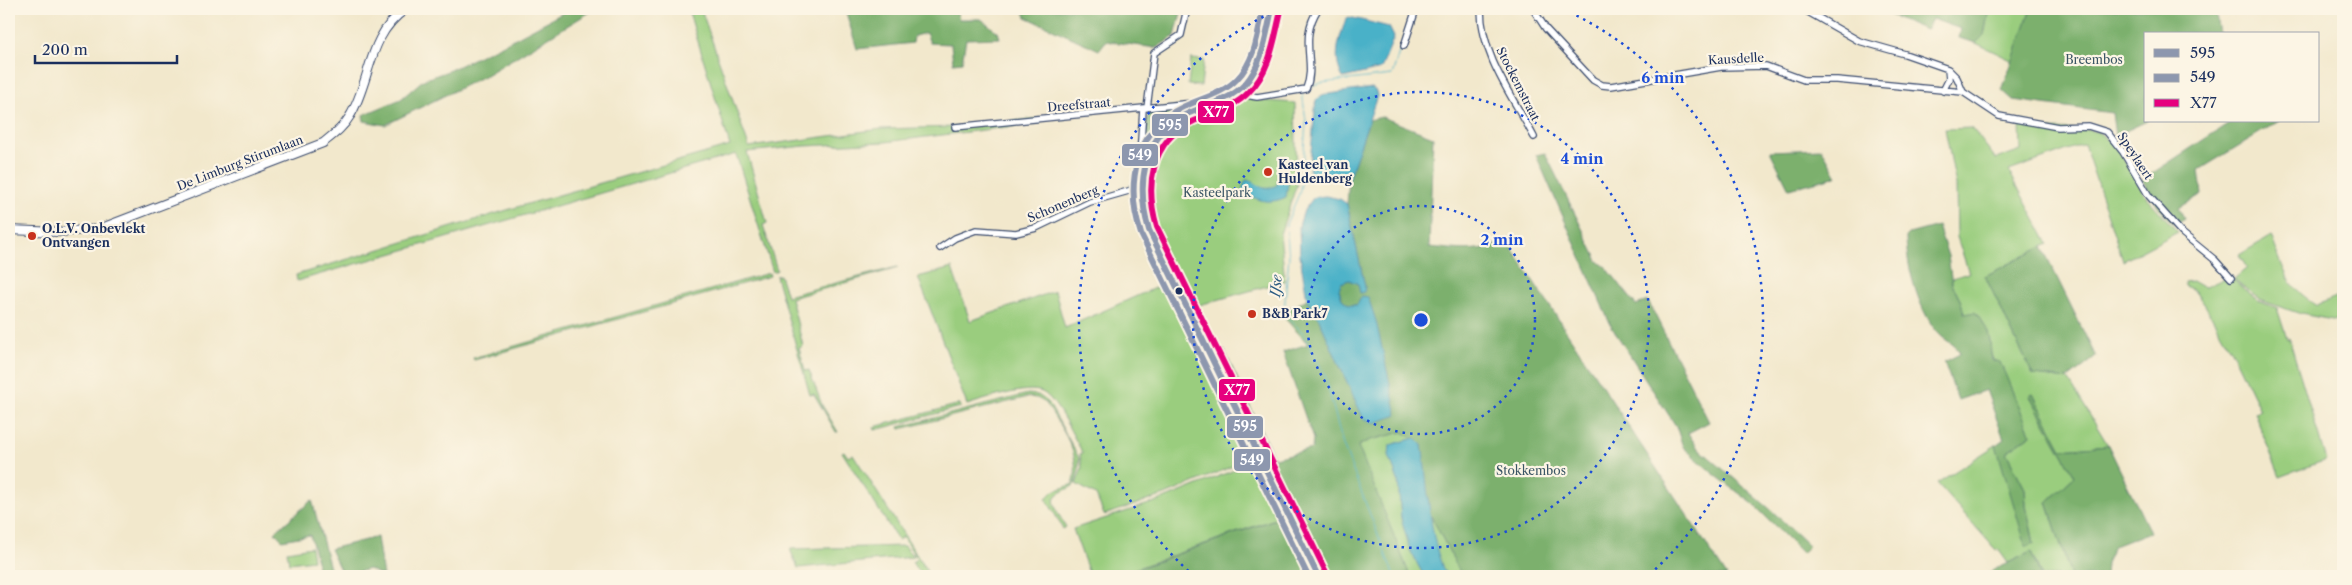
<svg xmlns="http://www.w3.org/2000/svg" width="2352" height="585" viewBox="0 0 2352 585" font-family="'Libre Caslon Text',serif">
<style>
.green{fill:#9acd7e;stroke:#5a7e6e}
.forest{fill:#7bb06d;stroke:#4b7066}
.water{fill:#49b1c8;stroke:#327093}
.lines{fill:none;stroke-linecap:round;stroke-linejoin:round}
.stream{stroke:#49b1c8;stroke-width:1}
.street-casing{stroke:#3b4b6e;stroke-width:8}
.secondary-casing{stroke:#3b4b6e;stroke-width:10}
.street{stroke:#fff;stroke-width:5.5}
.secondary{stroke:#fff;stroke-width:8}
.bus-1-casing{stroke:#fcf5e5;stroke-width:10}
.bus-2-casing{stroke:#fcf5e5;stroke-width:10}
.bus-3-casing{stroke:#fcf5e5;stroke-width:10}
.bus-1{stroke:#8d97ae;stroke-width:6}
.bus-2{stroke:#8d97ae;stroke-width:6}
.bus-3{stroke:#e6007e;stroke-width:6}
.ring{fill:none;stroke:#1d4ed8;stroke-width:2.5;stroke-dasharray:2.5 5}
.poi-dot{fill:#c8321e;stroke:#fcf5e5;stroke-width:2}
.bus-dot{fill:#1b2f5e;stroke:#fcf5e5;stroke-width:2}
.labels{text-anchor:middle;stroke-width:4.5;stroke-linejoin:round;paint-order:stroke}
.street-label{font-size:12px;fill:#1b2f5e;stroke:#fcf5e5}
.park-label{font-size:12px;fill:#3b5666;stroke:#fcf5e5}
.poi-label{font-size:12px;font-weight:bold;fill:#1b2f5e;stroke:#fcf5e5;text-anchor:start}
.water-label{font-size:14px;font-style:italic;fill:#2b5c83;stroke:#fcf5e5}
.centre{fill:#1d4ed8;stroke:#fcf5e5;stroke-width:2.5}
.ring-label{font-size:15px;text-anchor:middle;font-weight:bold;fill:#1d4ed8;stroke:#fcf5e5;stroke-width:4.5;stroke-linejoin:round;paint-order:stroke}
.line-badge{stroke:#fcf5e5;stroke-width:2}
.badge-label{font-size:14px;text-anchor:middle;font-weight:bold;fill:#fff}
</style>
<rect width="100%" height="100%" fill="#fcf5e5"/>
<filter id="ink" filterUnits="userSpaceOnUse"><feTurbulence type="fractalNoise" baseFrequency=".02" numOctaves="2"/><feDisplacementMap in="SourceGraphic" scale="10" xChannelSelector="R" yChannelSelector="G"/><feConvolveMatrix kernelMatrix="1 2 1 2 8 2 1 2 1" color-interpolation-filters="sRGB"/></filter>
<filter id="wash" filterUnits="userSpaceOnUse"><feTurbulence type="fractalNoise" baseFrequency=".0096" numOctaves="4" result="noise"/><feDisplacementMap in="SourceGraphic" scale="20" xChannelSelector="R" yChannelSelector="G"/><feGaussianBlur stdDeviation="1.12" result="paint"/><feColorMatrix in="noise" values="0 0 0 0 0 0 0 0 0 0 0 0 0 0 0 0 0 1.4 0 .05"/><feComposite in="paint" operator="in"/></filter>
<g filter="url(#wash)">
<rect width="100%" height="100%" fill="#f2e8cc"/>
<!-- green -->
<path class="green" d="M688,9H701L749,147L881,129L955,127L1040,118L1041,123L885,142L805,146L747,152L767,223L763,225L777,270L773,272L736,154L297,281L296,275L517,207L730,146Z
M1989,9H2031L2013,61L1976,43L1984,35Z
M1191,59L1204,60L1201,86L1188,85Z
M1241,99L1295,103L1297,184L1280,234L1285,281L1192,307C1177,277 1156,246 1147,213C1129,148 1191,118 1241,99Z
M2020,124L2046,129L2088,130L2098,132L2116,146L2147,198L2178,232L2123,261L2084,144L2009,171L2048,244L1985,276L2033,375L2068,379L2108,445L2062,449L2033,394L2030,396L2075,476L2047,502L2071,576H2042L2031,552L2008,563L1998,549L1996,550L1937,483L1996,445L2034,543L2026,506L2025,489L2006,452L2031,435L1998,362L1993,360L1989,347L1991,342L1964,314L1961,302L1952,284V278L1969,273L1957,237L1956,185L1945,129L1972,128L1996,159L2021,150Z
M2271,236C2284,268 2285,286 2317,305L2343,294V322L2301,314L2260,300L2234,279L2247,268L2239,255Z
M897,267L898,268L791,298L803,346L799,348L805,371L809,370L822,405L838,432H836L814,394L810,395L776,276L780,275L787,296Z
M952,268L970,321L1055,291L1065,328L1166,283L1250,455L1247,460L1165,495L1104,515L1096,495L1076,484L1082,468L1080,454L1083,453C1074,439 1057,399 1042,392C1027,385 983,400 967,405L918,277Z
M769,273L770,276L474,360L473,358Z
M2229,276L2258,301L2277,308L2287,339L2289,338L2326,460L2280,477L2254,412L2260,410L2233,354L2205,305L2193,289L2185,286L2184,282L2192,281L2204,288Z
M1028,394L1038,395L1048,402L1079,458V469L1075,484C1070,489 1063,490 1058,494C1048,501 1062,519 1066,527L1063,529L1046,498L1052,492L1073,484C1083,453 1061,429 1046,403L1037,398L1028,397L900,429L899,427Z
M960,404L961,407L875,430L874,427Z
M1403,432L1415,438L1391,445L1389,456L1398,480L1401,518L1410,550L1424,576H1410L1358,450V446L1370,440Z
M844,451L848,457L853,454L930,576H921L912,562L917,559L903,537L898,540L842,452Z
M1249,464L1283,516L1115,576H1090L1073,529L1161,500Z
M1428,510L1462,576H1446L1436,554Z
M904,546L914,557L798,568L790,549Z
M311,547L313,560L289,563L287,551Z"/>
<!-- forest -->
<path class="forest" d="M570,9H595L486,75L385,125L364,121L363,115L401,99L423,80L448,71L510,41Z
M845,9H956L959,19H981L998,32L1000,38L966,39L962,62L953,63L951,44L930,43L926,33L914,36L913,43L857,49Z
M1023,9H1182L1175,36L1156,48L1106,41L1099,50L1026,17Z
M1876,9H1989L1984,35L1976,43L1959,38L1961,29L1932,19L1926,30Z
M2031,9H2215L2219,34H2146L2147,121L2115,136L2112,113L2013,100L2002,90Z
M1178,107V118L1163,127L1149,143L1145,142L1148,110Z
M1382,117L1433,137L1429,247C1460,250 1477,253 1507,241L1727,576H1462L1428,510L1422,445L1403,432L1370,440L1358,446L1410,576H1324L1216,354L1224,350L1274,458L1312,449L1313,439L1283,352L1308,344L1280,313L1307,299L1319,319L1363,418L1357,305H1349L1342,299L1339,290L1341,283L1349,280L1358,284L1360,288L1365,287L1347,204L1349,179L1369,120Z
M2232,121H2279L2199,170L2202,194L2179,208L2184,218L2174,224L2160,209L2142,180Z
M1822,149L1837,176L1789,189L1770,151Z
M1545,153L1598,261L1607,268L1636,305L1648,301L1709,422L1688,433L1697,447L1770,509L1809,546L1802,553L1752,503L1715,475L1683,447L1676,426L1611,326L1536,155Z
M1938,226L1948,256L1952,284L1961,302L1964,314L1975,312C1980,319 1987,327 1989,336C1991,344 1990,351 1992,360L2000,362L2031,435L2006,452L2025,489L2026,506L2034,543L2026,547L1996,445L2004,439L1986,390L1958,400L1944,362L1960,354C1956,344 1949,343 1941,336C1920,316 1906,266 1906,237L1909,234Z
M2042,247L2096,357L2068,379L2033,375L1985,276Z
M2033,394L2062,449L2108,445L2150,532L2114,546L2106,563L2105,576H2071L2047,502L2075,476L2030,396Z
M312,500L332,576H316L317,561L310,535L282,540L275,532Z
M1281,517L1312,576H1117Z
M377,537L383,576L369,569L343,576L330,549Z
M2031,552L2041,576H1981Z"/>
<!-- water -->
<path class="water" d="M1349,17L1389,27L1394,37L1381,69L1343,78C1332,58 1339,40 1346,19Z
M1372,88L1376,91L1377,96L1349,179L1315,178L1309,172L1316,100L1322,95Z
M1285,175L1289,178L1286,197C1270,205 1254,201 1242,189L1246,180C1261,182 1260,194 1277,185L1279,176Z
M1326,196L1340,199L1347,204L1365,287L1364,292L1360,293L1358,284L1349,280L1341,283L1339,290L1342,299L1349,305H1357L1362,296L1368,297L1376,321L1397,415L1375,423L1363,418L1319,319L1307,299L1300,256L1299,226L1304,210L1314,197Z
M1415,438L1422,445C1429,490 1428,534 1446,576H1424L1410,550L1401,518L1398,480L1389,456L1390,445Z"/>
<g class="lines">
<!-- stream -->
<path class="stream" d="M1408,23L1413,9
M1310,87L1321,83L1392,75L1401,46
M1302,91L1306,121L1302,180L1299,194L1286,224L1289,256L1284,313L1302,332L1325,375L1343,445L1394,576"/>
</g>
</g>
<g filter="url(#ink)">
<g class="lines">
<!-- street casing -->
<g class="street-casing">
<path id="street" d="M1481,9C1481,56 1513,97 1534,137
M1533,9L1546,29L1593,80L1602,85L1611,86L1721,67L1766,66L1804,80H1837L1963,92
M1803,9L1859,41L1905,54L1948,69
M1404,46L1416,9
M1238,90L1246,95L1257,97L1306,89C1317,63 1298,40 1318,9
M1943,91L1949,79L1948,69L1957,78L1963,92L1999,116L2058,127L2088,126L2107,132L2123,152L2149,196L2182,233L2215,260L2231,278
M1147,108L1154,53L1181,35L1187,9
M955,127L1193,103L1202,110
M1140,155L1143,109
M940,248L955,238L976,230L1016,233L1036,228L1090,202L1132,190L1139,154"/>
</g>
<!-- secondary casing -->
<g class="secondary-casing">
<path id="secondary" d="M1272,9C1266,34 1263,67 1243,86C1227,102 1206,106 1186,115C1141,136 1133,188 1149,230L1318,576
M9,230L59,232L99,229L323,143C333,135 343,128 350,116C371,82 367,35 406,9"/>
</g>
<!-- street -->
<use href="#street" class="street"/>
<!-- secondary -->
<use href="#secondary" class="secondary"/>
<!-- bus-1 casing -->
<g class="bus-1-casing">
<path id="bus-1" d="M1272,9C1266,35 1263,64 1245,84C1229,101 1207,105 1187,114C1141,136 1136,186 1149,230L1318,576"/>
</g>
<!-- bus-2 casing -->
<g class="bus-2-casing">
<path id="bus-2" d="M1263,9C1258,33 1255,61 1237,79C1223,94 1202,98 1183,107C1134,130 1125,186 1141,234L1308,576"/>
</g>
<!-- bus-3 casing -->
<g class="bus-3-casing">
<path id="bus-3" d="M1281,11C1274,39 1271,70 1249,92C1234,108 1212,113 1192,122C1150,141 1145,187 1157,227L1326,572"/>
</g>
<!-- bus-1 -->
<use href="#bus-1" class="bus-1"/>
<!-- bus-2 -->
<use href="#bus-2" class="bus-2"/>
<!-- bus-3 -->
<use href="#bus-3" class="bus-3"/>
</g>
</g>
<!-- distance rings -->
<g class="ring">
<circle cx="1421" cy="320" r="114"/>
<circle cx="1421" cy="320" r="228"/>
<path d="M1194 576A342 342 0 0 1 1279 9M1563 9A342 342 0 0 1 1648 576"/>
</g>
<!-- markers -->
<g class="poi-dot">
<circle cx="1268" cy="172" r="5"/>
<circle cx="32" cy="236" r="5"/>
<circle cx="1252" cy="314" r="5"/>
</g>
<circle class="bus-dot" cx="1179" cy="291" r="4.5"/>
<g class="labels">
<!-- street labels -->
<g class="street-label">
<text transform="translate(1736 59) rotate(-3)" y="4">Kausdelle</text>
<text transform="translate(1518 84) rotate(63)" y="4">Stockemstraat</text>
<text transform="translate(1079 105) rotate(-5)" y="4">Dreefstraat</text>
<text transform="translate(2135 156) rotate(57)" y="4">Speylaert</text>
<text transform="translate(240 163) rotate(-21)" y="4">De Limburg Stirumlaan</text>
<text transform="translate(1063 204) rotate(-23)" y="4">Schonenberg</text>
</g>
<!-- park labels -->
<g class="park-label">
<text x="2094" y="64">Breembos</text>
<text x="1217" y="197">Kasteelpark</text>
<text x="1531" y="475">Stokkembos</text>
</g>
<!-- poi labels -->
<g class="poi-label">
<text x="1278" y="169">Kasteel van<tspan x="1278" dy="14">Huldenberg</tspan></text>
<text x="42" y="233">O.L.V. Onbevlekt<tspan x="42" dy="14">Ontvangen</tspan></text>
<text x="1262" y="318">B&amp;B Park7</text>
</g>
<!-- water labels -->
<g class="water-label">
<text transform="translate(1276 286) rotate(-85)" y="5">IJse</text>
</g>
</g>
<circle cx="1421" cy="320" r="8" class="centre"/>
<g class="ring-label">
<text x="1663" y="83">6 min</text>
<text x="1582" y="164">4 min</text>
<text x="1502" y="245">2 min</text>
</g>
<g class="line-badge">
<rect x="1197" y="100" width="38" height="24" rx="5" fill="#e6007e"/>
<rect x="1151" y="113" width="38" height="24" rx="5" fill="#8d97ae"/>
<rect x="1121" y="143" width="38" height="24" rx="5" fill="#8d97ae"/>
<rect x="1218" y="378" width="38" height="24" rx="5" fill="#e6007e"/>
<rect x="1226" y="415" width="38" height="24" rx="5" fill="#8d97ae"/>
<rect x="1233" y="448" width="38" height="24" rx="5" fill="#8d97ae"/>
</g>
<g class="badge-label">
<text x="1216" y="117">X77</text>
<text x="1170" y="130">595</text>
<text x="1140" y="160">549</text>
<text x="1237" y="395">X77</text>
<text x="1245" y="431">595</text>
<text x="1252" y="465">549</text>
</g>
<!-- margin -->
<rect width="2352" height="585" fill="none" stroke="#fcf5e5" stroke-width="30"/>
<!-- legend -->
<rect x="2144" y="32" width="175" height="90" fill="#fcf5e5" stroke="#a2a6af"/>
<rect x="2154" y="49" width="25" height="8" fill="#8d97ae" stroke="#a2a6af"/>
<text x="2190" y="58" font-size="15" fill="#1b2f5e">595</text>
<rect x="2154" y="74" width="25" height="8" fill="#8d97ae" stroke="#a2a6af"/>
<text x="2190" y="82" font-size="15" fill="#1b2f5e">549</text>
<rect x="2154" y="99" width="25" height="8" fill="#e6007e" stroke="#a2a6af"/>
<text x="2190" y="108" font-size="15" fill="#1b2f5e">X77</text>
<!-- scale -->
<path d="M35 55v8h142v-8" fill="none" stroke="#1b2f5e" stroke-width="2.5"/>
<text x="42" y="55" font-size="15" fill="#1b2f5e" stroke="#fcf5e5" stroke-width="4" paint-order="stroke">200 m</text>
</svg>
